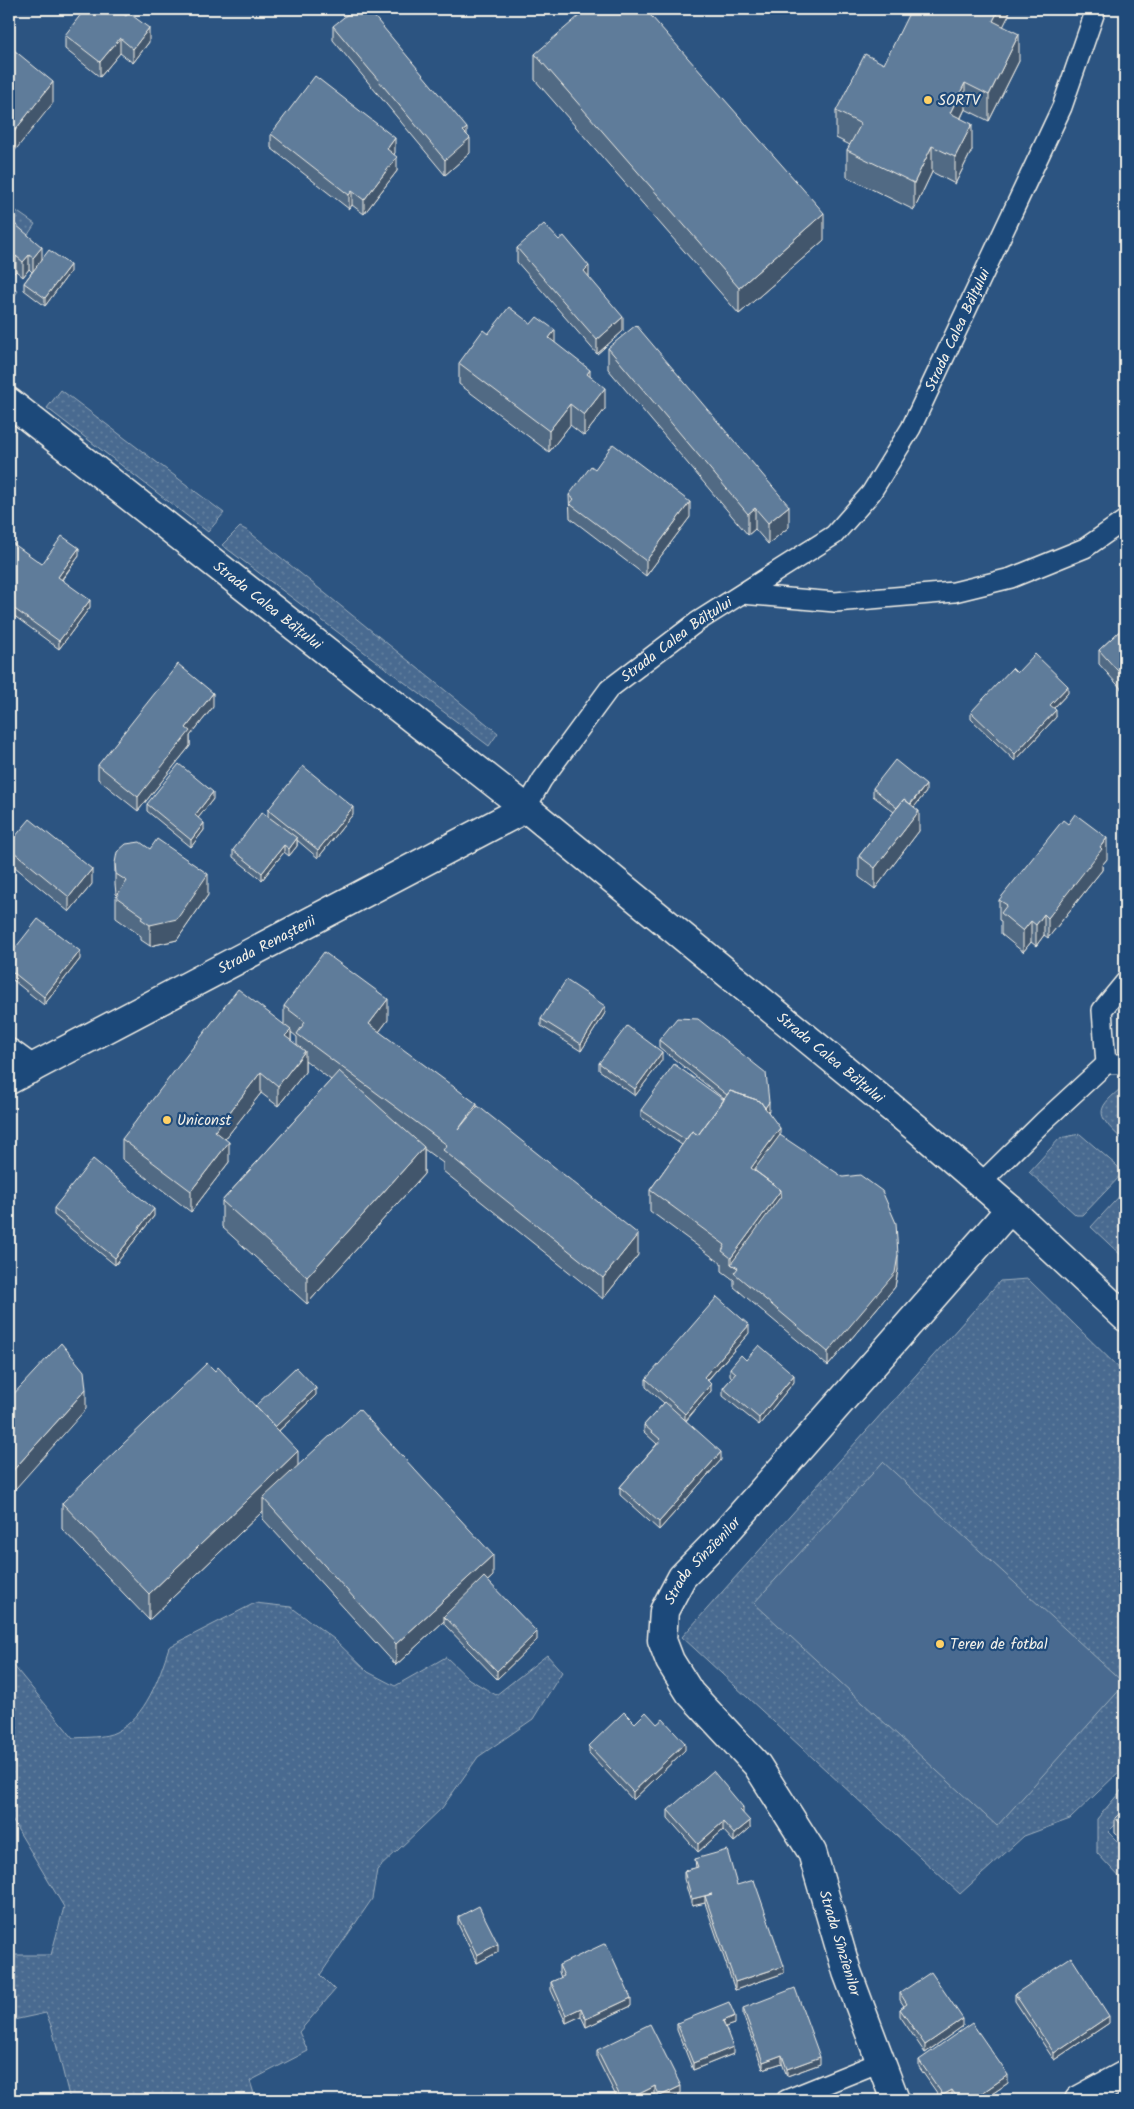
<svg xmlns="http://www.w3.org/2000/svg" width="1134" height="2109" viewBox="0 0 1134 2109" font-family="Kalam,sans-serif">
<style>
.grass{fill:url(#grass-dots);stroke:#9eaebc}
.pitch{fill:#496b90;stroke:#9eaebc}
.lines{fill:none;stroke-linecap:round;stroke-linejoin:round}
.lane-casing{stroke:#f4f1e8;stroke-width:22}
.street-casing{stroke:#f4f1e8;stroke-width:31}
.secondary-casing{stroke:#f4f1e8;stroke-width:31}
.lane{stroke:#1f4a7a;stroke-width:19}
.street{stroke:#1f4a7a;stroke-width:28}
.secondary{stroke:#1f4a7a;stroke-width:28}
.wall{fill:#516a84;stroke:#f4f1e8;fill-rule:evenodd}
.shaded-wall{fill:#42566c;stroke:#f4f1e8}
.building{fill:#5e7b9a;stroke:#f4f1e8}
.poi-dot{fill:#ffd166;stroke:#1f4a7a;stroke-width:2}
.labels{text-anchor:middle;stroke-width:4.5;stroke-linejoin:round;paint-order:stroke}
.poi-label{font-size:15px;fill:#f4f1e8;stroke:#1f4a7a;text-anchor:start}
.street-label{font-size:15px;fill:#f4f1e8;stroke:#1f4a7a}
</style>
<defs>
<pattern id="grass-dots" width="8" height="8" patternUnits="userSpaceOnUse" patternTransform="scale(1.25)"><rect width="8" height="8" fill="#496b90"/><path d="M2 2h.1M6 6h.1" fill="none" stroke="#6481a0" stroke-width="1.8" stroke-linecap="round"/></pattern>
</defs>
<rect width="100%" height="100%" fill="#2c5481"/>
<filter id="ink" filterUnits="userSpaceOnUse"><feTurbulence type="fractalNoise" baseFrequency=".02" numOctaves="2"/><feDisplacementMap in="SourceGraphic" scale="10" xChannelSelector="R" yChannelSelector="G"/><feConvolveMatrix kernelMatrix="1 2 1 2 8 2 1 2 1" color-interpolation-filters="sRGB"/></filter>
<g filter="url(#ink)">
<!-- grass -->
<path class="grass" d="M9,206L35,224L24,241L9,230Z
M9,283L18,291L9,304Z
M61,390L224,513L208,532L47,408Z
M240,527L248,531L498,733L489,746L222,545Z
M1125,1085V1136L1122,1139C1093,1113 1097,1108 1125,1085Z
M1080,1134L1124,1172L1083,1215H1076L1029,1172L1060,1138Z
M1125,1190V1259L1091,1227Z
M1028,1279L1125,1374V1766L1070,1819L1024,1836L960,1894L682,1637L1000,1281Z
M255,1603L291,1607L334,1639L368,1672L395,1686L446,1657L469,1679L496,1695L547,1655L562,1672L533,1719L478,1757L442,1808L377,1870L372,1899L320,1975L335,1990L299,2032L308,2051L250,2081L256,2100H70L52,2028L46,2013L9,2021V1955H51L64,1907L9,1815V1660L73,1738C85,1737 105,1738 116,1732C146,1717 159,1678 169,1647Z
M1125,1786V1815L1108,1832L1125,1849V1883L1097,1853V1819Z"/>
<!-- pitch -->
<path class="pitch" d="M883,1462L1125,1684L997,1826L754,1603Z"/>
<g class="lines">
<!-- lane casing -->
<g class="lane-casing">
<g id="lane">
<path d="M742,594L835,602L954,592L1011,578L1085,548L1125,520"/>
<path id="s1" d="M526,808L542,780L609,689L697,622L834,535L871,493L911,428L1062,107L1096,9"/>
<path d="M1106,1064L1102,1010L1125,982"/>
<path d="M981,1183L1044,1121L1106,1064H1125"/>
<path d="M786,2100L880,2062"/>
</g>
</g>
<!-- street casing -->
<g class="street-casing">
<g id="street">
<path d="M9,1053L31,1069"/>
<path id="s2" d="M895,2100L847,1972L812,1852L757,1765L690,1693L670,1661L662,1640L664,1611L682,1577L726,1532L1010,1209"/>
<path d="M1079,2100L1125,2075"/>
</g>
</g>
<!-- secondary casing -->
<g class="secondary-casing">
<g id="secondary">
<path id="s3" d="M9,402L526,808L920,1131L1010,1209L1125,1317"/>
<path id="s4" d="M9,1080L526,808"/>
</g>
</g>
<!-- lane -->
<use href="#lane" class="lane"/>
<!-- street -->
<use href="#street" class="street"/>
<!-- secondary -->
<use href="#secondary" class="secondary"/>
</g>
<!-- wall -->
<path class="wall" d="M1009,9V15L1003,26L1019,61L989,121L965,109L961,118L972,150L955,184L932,172L914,210L847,177V150L850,145L836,138V111L884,64Z
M126,16L149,42L133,63L120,53L100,77L65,49V35Z
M333,26L470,153L445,175L333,40Z
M535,54L824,240L739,314L535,80Z
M271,134L395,153L394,154L397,171L364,214L352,205L349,209L271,148Z
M9,219L42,259L70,272L45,306L24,290V283L32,272L29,269L23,277L16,271L10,277L9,276Z
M517,248L589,278L623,331L597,354L517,262Z
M488,334L555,343L590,377L605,409L584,436L570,425L549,452L459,384V363Z
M608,348L789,527L768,544L755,529L748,535L608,369Z
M595,469L690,517L646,576L570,518L569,495Z
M9,545L42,564L79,556L62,580L90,607L59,649L9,612Z
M1125,626V693L1099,664V650Z
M1017,673L1068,693L1054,708L1056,717L1015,761L971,719V712Z
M213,707L190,736V746L138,811L98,779V765Z
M873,788L926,792L914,807L919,831L875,889L859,877V856L894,812L873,796Z
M213,799L198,818L204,830L191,847L147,811V804Z
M268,810L353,814L318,858L297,840V846L289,856L284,852L262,880L233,857V850L268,817Z
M9,844L92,884L69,912L9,862Z
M1107,859L1102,865V870L1048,938L1044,935L1036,946L1031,942L1023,952L1001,934V921L999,920V900Z
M115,863L208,895L177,940L150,946L141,940V936L116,918V897L117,895L116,894L115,884Z
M9,956L80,959L44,1005L9,977Z
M284,1006L388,1020L379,1032L477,1108L638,1255L603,1299L443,1171V1163L424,1149V1174L307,1304L222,1227V1201L331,1080L305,1060V1072L278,1106L261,1093L225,1139L229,1162L191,1212L122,1159V1139L284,1024ZM291,1032L297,1037V1046L291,1041Z
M605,1013L581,1051L541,1026V1019Z
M659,1040L769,1110L768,1112L780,1135L898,1269L895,1287L828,1366L734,1287V1280L722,1271V1264L650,1211V1190L682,1145L641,1117V1110L724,1099L659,1047Z
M662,1060L635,1096L599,1070V1063Z
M54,1208L154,1216L115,1265L54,1215Z
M749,1333L708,1380L711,1391L686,1421L721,1460L659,1530L620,1495V1487L657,1444L644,1432V1425L664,1403L646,1387V1379Z
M746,1360L794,1382L759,1425L723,1396V1388L732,1378L730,1375V1368Z
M215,1371L255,1406L316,1395L279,1431L298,1466L493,1576L488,1581L537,1640L497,1679L444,1624V1621L396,1665L263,1519V1511L149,1620L62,1529V1503Z
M635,1723L657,1724L685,1750L633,1800L589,1753V1746Z
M1125,1808V1842L1115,1833V1818Z
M668,1810L743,1814L750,1828L734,1842L723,1830L698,1852L668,1818Z
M695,1859L737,1885L784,1973L735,1990L705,1903L692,1906L684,1879V1871L696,1868Z
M458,1917L498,1952L477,1963L458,1924Z
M559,1965L631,2006L586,2027L581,2016L566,2023L551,1990V1982L561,1978L559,1972Z
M900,1993L963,2026L925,2053L900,2016V2009L904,2006L900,2000Z
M1015,1994L1109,2023L1054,2060L1015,2001Z
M743,2008L820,2064L787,2076L782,2063L763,2069L743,2015Z
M677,2023L735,2024L725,2027L733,2054L693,2070L677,2030Z
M597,2050L681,2093L667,2100H658L655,2094L642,2100H618L597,2058Z
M919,2060L1008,2083L983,2100H954L952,2097L947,2100H942L919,2067Z"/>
<!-- shaded-wall -->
<path class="shaded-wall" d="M999,9H1009V15L993,47V21Z
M149,28V42L133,63V49Z
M1019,34V61L989,121V95Z
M120,38V53L100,77V62Z
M53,82V103L9,158V138Z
M965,83V109L950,139V113Z
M972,124V150L955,184V157Z
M467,128V141L470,138V153L445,175V160L463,131Z
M395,138V153L387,163V149Z
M932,146V172L914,210V183Z
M397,157V171L364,214V200Z
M352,191V205L349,209V195Z
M824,213V240L739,314V288Z
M42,247V261L33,273V258Z
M29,255V269L23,277V262Z
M16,256V271L10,277V263Z
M70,265V272L45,306V298Z
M589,266V280L584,271Z
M623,317V331L597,354V340Z
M555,330V351L549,338Z
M590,370V391L587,374Z
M605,388V409L584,436V415Z
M570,404V425L549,452V431Z
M690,502V517L646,576V561Z
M789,506V527L768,544V523Z
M755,508V529L748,535V514Z
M79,548V556L58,584V577Z
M90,600V607L59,649V641Z
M1068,686V693L1050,712V705Z
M213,693V707L190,736V746L138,811V797L186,728Z
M1056,710V717L1015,761V754Z
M926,785V792L904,820V813Z
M213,792V799L195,822V815Z
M353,807V814L318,858V850Z
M919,811V831L875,889V868Z
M204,823V830L191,847V840Z
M297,838V846L289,856V849Z
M1107,838V859L1102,865V870L1048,938V918Z
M284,845V852L262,880V873Z
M92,869V884L69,912V897Z
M208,874V895L177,940L150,946V925Z
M1044,914V935L1036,946V925Z
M1031,921V942L1023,952V931Z
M80,951V959L44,1005V997Z
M388,999V1020L369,1045V1024Z
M605,1006V1013L581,1051V1044Z
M291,1030V1050L285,1036Z
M305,1051V1072L278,1106V1086Z
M662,1052V1060L635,1096V1089Z
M261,1072V1093L215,1152V1131Z
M769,1102V1110L760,1122V1115Z
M477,1104V1125L458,1130Z
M780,1128V1149L757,1180L751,1168Z
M229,1142V1162L191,1212V1191Z
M424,1147V1174L307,1304V1277Z
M781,1190V1211L738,1268L731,1264V1258Z
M154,1209V1216L115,1265V1258Z
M638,1234V1255L603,1299V1278Z
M898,1255V1269L895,1287L828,1366V1352Z
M749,1325V1333L704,1384V1377Z
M794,1375V1382L759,1425V1418Z
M711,1384V1391L685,1421V1414Z
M316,1388V1395L265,1444V1436Z
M86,1389V1409L9,1496V1475Z
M298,1451V1477L263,1498V1511L149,1620V1594Z
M721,1452V1460L659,1530V1522Z
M493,1555V1576L446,1619L444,1616V1621L396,1665V1644Z
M537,1632V1640L497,1679V1671Z
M685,1743V1750L633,1800V1792Z
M743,1807V1815L740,1810Z
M750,1821V1828L734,1842V1834Z
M723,1822V1830L698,1852V1844Z
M712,1894L705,1896V1903L692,1906V1899Z
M498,1944V1952L477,1963V1955Z
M784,1966V1973L735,1990V1982Z
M631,1998V2006L586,2027V2019Z
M581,2008V2016L566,2023V2015Z
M735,2016V2024L723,2028V2021Z
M1109,2016V2023L1054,2060V2053Z
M963,2019V2026L925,2053V2045Z
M733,2047V2054L693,2070V2063Z
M782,2055V2063L763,2069V2062Z
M820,2057V2064L787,2076V2069Z
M1008,2075V2083L983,2100H972Z
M655,2086V2094L642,2100H627Z
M681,2086V2093L667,2100H660V2096Z
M952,2090V2097L947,2100H943V2095Z"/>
<!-- building -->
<path class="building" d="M85,9H117L126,16L129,13L149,28L133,49L120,38L100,62L65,35Z
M354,9H368L467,128L463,131L470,138L445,160L333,26Z
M587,9H645L824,213L739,288L535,54Z
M911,9H999L993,21L1019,34L989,95L965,83L950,113L972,124L955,157L932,146L914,183L847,150L861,124L836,111L865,54L884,64Z
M9,46L53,82L9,138Z
M315,76L395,138L387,149L397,157L364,200L352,191L349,195L271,134Z
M9,219L42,247L33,258L29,255L23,262L16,256L10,263L9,261Z
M544,224L559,240L564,236L589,266L584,271L623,317L597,340L517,248Z
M49,250L70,265L45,298L24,283Z
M509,307L531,324L537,317L555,330L549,338L590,370L587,374L605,388L584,415L570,404L549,431L459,363L483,330L488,334Z
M636,325L789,506L768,523L755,508L748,514L608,348Z
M613,444L690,502L646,561L570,504L574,499L569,495L591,466L595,469Z
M62,536L79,548L58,577L90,600L59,641L9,605V545L11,542L42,564Z
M1125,626V679L1099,650Z
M1035,654L1068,686L1050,705L1056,710L1015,754L971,712L1012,668L1017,673Z
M178,664L213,693L186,728L190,731L138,797L98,765Z
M895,760L926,785L910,804L904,799L897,808L873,788Z
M179,764L213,792L195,815L204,823L191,840L147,804Z
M303,766L353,807L318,850L268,810Z
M904,799L919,811L875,868L859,856Z
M262,812L297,838L289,849L284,845L262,873L233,850Z
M1075,814L1107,838L1100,847L1102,849L1048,918L1044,914L1036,925L1031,921L1023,931L1001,913L1007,905L999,900L1063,820L1068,824Z
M30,819L92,869L69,897L9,848V844Z
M157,839L208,874L177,919L150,925L141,919L143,916L116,897L127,881L116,874L115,863L117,852L126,844L140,842L150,849Z
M38,919L80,951L44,997L9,969V956Z
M324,952L388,999L369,1024L477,1104L458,1130L478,1106L638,1234L603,1278L443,1150L447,1145L297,1034L305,1022L284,1006Z
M566,980L605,1006L581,1044L541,1019Z
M238,989L291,1030L285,1036L305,1051L278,1086L261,1072L215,1131L229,1142L191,1191L122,1139Z
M677,1018L698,1019L766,1073L769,1102L765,1108L760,1101L730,1091L727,1095L659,1040Z
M627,1026L662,1052L635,1089L599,1063Z
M674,1064L724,1100L698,1135L692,1131L686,1140L641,1110Z
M339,1071L424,1147L307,1277L222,1201Z
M730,1091L760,1101L780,1128L751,1168L781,1190L731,1258L722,1251L725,1245L650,1190L692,1131L698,1135Z
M780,1135L843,1177L860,1175L882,1191L896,1223L898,1255L895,1273L828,1352L734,1273L738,1268L731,1264L781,1196V1190L754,1170Z
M93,1159L154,1209L115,1258L54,1208Z
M717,1297L749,1325L704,1377L711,1384L685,1414L646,1379Z
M61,1343L84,1371L86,1389L9,1475V1399Z
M759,1345L794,1375L759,1418L723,1388L736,1373L730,1368L741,1355L746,1360Z
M207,1363L215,1371L218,1367L298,1451L149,1594L62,1503Z
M296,1367L316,1388L275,1427L255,1406Z
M665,1402L721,1452L659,1522L620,1487L661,1440L644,1425Z
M359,1409L493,1555L396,1644L263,1498Z
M484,1577L537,1632L497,1671L444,1616Z
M624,1712L635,1723L646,1712L657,1724L663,1719L685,1743L633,1792L589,1746Z
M713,1771L743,1807L740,1810L750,1821L734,1834L723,1822L698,1844L668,1810Z
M1125,1808V1828L1115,1818Z
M727,1850L737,1885L754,1880L784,1966L735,1982L705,1896L712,1894L692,1899L684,1871L698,1867L695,1859Z
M479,1906L498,1944L477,1955L458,1917Z
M606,1943L631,1998L586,2019L581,2008L566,2015L551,1982L564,1976L559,1965Z
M1071,1957L1109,2016L1054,2053L1015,1994Z
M931,1972L963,2019L925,2045L900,2009L907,2004L900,1993Z
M795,1988L820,2057L787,2069L782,2055L763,2062L743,2008Z
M729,2002L735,2016L723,2021L733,2047L693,2063L677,2023Z
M972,2023L1008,2075L972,2100H959L952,2090L943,2095L919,2060Z
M650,2024L681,2086L660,2096L655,2086L627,2100H622L597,2050Z"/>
</g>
<!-- markers -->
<g class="poi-dot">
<circle cx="928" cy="100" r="5"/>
<circle cx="167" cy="1120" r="5"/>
<circle cx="940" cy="1644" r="5"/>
</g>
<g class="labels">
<!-- poi labels -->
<g class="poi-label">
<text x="938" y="105">SORTV</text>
<text x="177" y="1125">Uniconst</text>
<text x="950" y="1649">Teren de fotbal</text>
</g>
<!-- street labels -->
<g class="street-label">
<text dy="5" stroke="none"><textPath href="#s1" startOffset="659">Strada Calea Bălțului</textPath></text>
<text dy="5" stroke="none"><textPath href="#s3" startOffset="329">Strada Calea Bălțului</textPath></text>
<text dy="5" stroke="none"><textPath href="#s1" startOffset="229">Strada Calea Bălțului</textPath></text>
<text dy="5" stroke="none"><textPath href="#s4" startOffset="291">Strada Renașterii</textPath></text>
<text dy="5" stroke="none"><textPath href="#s3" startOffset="1051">Strada Calea Bălțului</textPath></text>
<text dy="5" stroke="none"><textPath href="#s2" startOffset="616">Strada Sînzîenilor</textPath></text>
<text transform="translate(840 1943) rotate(73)" y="5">Strada Sînzîenilor</text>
</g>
</g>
<!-- margin -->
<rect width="1134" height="2109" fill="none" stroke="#1f4a7a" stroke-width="30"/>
<rect x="15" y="15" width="1104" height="2079" fill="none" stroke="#f4f1e8" stroke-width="2" filter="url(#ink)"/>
</svg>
